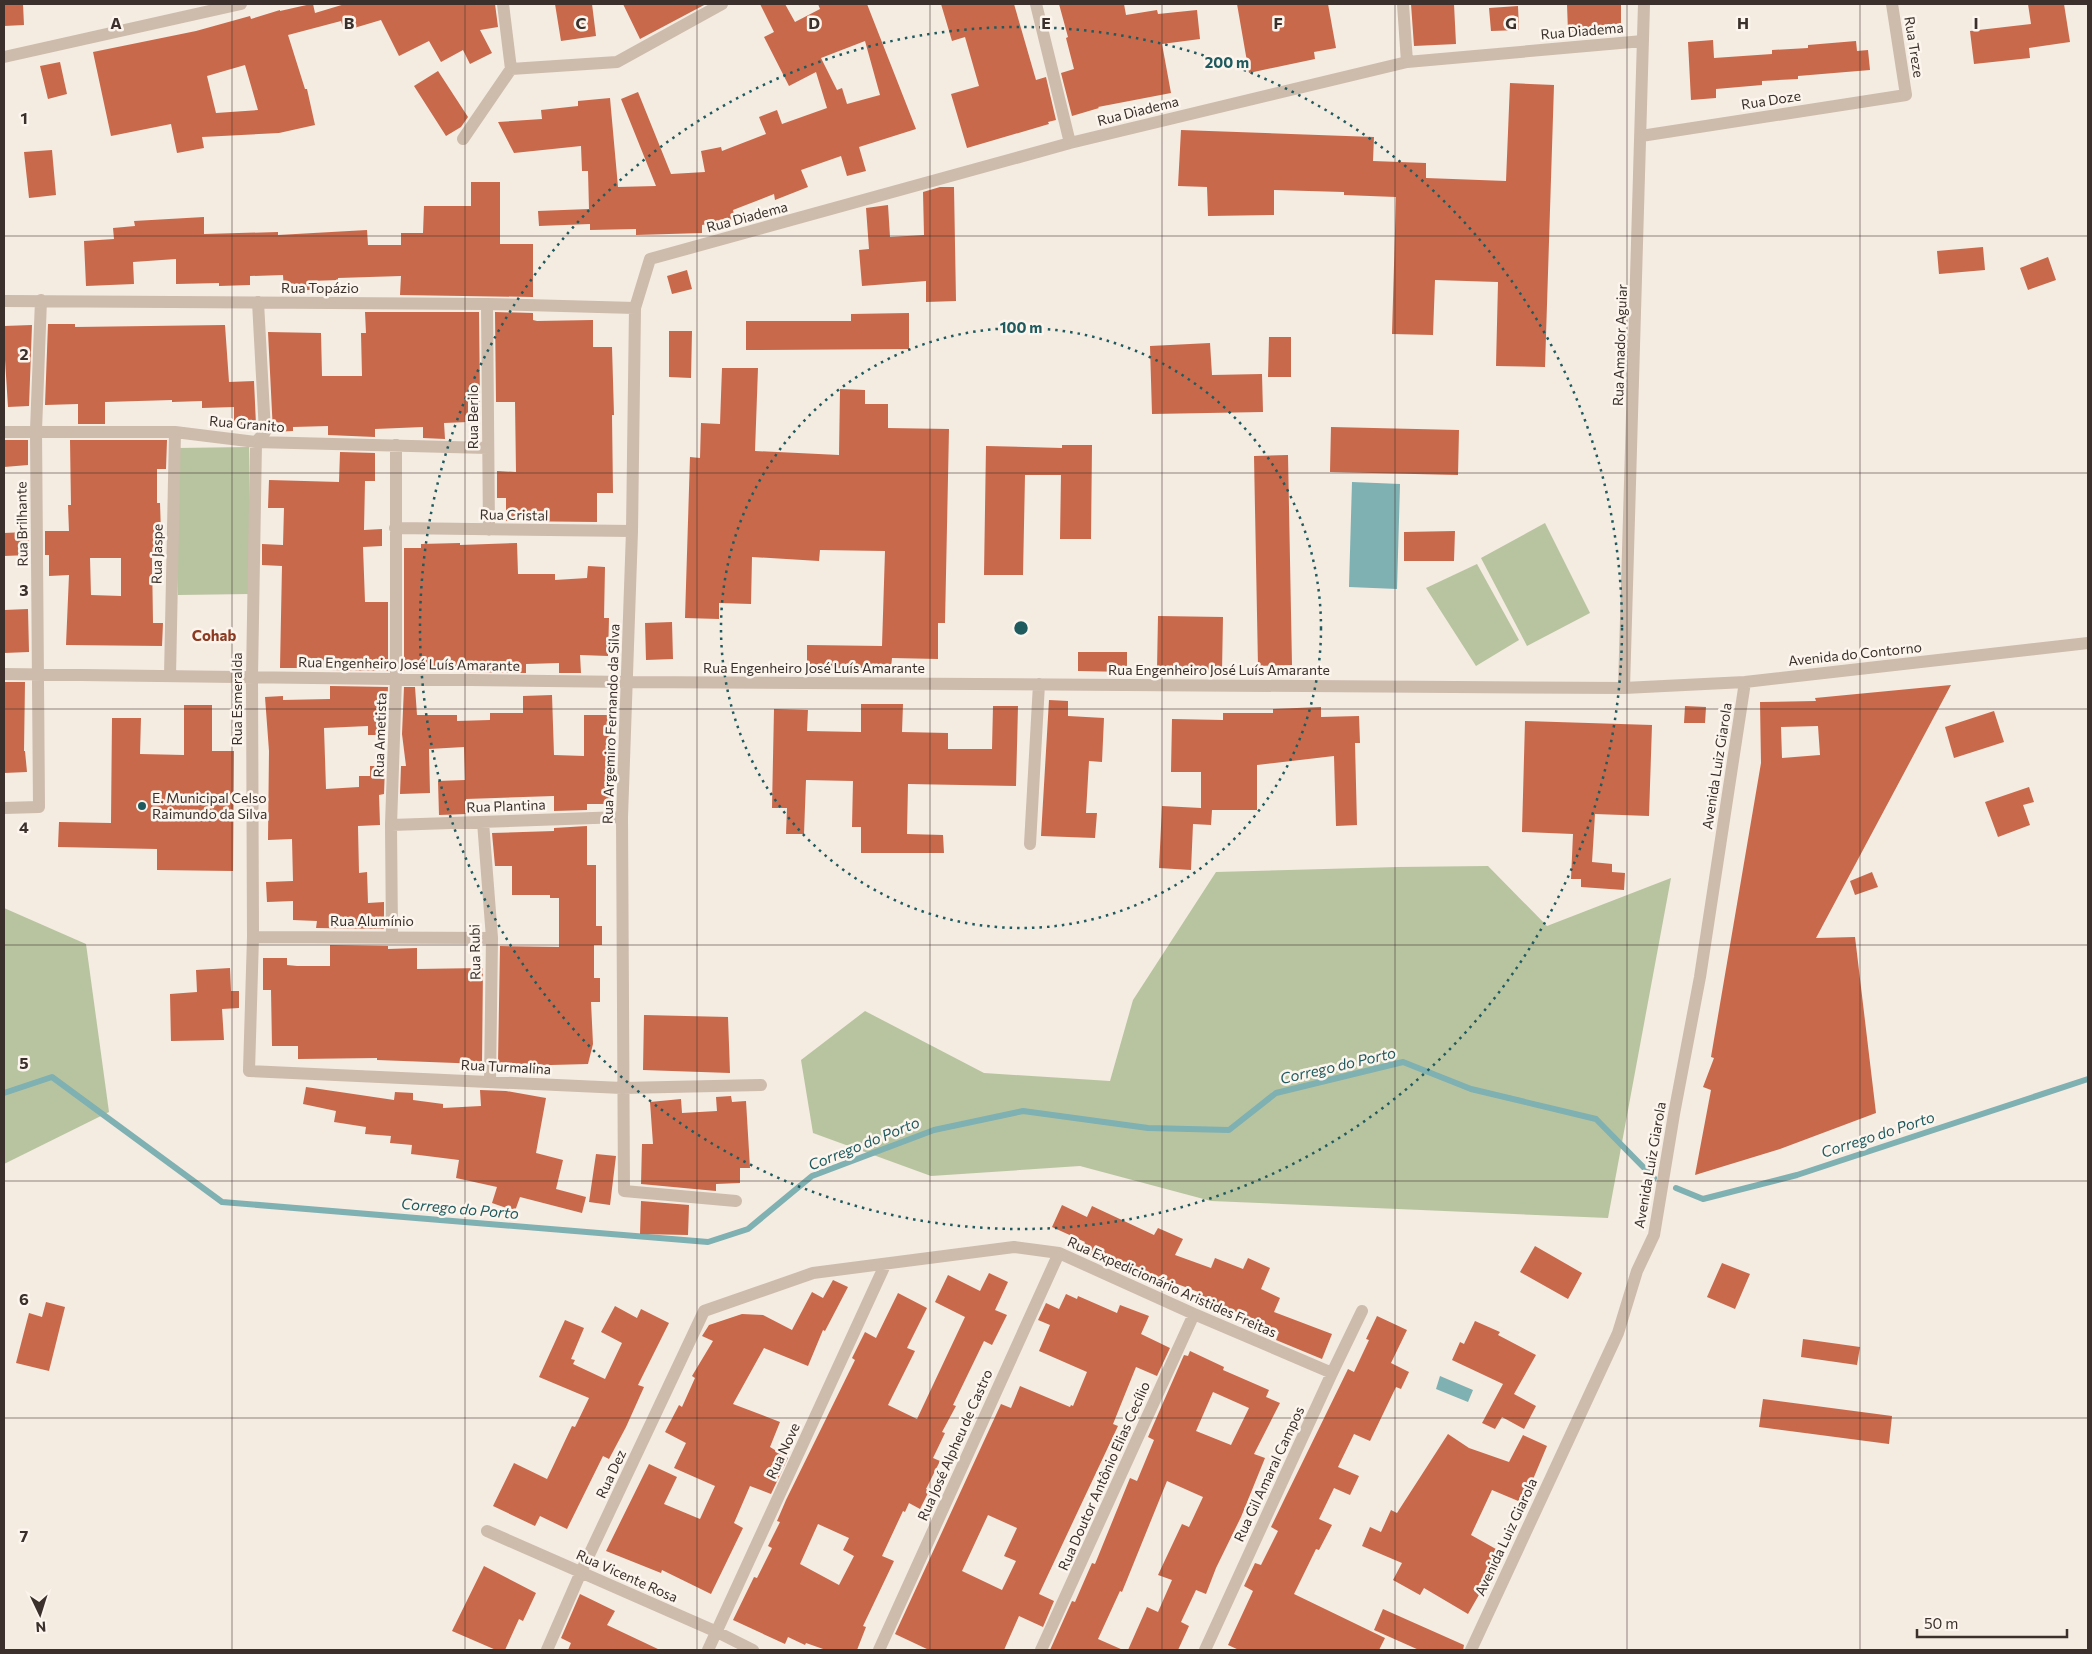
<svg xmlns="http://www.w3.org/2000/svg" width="2092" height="1654" viewBox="0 0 2092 1654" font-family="Commissioner,sans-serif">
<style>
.green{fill:#b8c4a0}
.water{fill:#7fb0b2}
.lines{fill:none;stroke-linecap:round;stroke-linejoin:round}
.stream{stroke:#7fb0b2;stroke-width:6}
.building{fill:#c8694b;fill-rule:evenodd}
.minor{stroke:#cdbbac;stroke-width:12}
.grid{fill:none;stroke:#3b302b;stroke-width:1;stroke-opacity:0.55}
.ring{fill:none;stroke:#1f5a5e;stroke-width:2.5;stroke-dasharray:2.5 5}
.poi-dot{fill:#1f5a5e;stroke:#fbf5ee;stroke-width:2}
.labels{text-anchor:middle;stroke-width:5;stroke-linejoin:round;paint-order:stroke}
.street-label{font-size:14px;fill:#3b302b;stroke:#fbf5ee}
.poi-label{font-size:14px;fill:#3b302b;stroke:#fbf5ee;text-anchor:start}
.neighbourhood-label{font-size:15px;font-weight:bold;fill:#8c3b22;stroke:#fbf5ee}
.water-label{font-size:15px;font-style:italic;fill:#1f5a5e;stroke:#fbf5ee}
.grid-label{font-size:16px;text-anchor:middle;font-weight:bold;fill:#3b302b;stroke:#fbf5ee;stroke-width:5;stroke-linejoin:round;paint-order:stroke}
.centre{fill:#1f5a5e;stroke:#fbf5ee;stroke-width:2.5}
.ring-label{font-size:15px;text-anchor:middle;font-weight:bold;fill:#1f5a5e;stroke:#fbf5ee;stroke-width:5;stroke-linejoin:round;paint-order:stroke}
</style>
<rect width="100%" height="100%" fill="#f4ebe1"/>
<!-- green -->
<path class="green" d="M249,447L250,594L178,595L177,448Z
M1545,523L1590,613L1527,646L1481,558Z
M1477,564L1519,640L1476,666L1426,588Z
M1488,866L1547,926L1671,878L1608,1218L1211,1201L1080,1166L931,1176L813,1133L801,1060L865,1011L984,1073L1110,1081L1133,1000L1216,872L1398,867Z
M4,908L86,944L109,1112L4,1164Z"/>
<!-- water -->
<path class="water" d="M1352,482L1400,484L1397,589L1349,587Z
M1440,1376L1473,1390L1468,1402L1436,1389Z"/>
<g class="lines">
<!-- stream -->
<path class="stream" d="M4,1093L52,1077L222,1202L708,1242L748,1229L812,1176L934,1130L1023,1111L1148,1128L1229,1130L1276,1093L1403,1062L1471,1089L1596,1119L1654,1178
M1676,1188L1703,1199L1797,1175L2088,1079"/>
</g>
<!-- building -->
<path class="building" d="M4,4H23L24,25L4,26Z
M311,4H313L315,13L345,4H495L498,27L480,30L492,53L470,64L463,50L441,62L429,41L399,56L381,20L344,31L341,21L288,35L305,89H307L315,125L279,133L202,137L204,148L177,153L171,124L111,136L93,52L196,31L250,16L251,19L280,10V11ZM245,65L258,110L216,113L207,76Z
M555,4H592L596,36L561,41Z
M623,4H706L640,39Z
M760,4H785L795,22L820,9L818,4H867L916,129L859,147L866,171L847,176L841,156L801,170L808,187L775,200L774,194L733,210L735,219L702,225V233L636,235V229L590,230V224L539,226L538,211L589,209L588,171H582L581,146L514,153L498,122L542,119L541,110L578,106V101L610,98L618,187L656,186L621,99L638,92L671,174L705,172L701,151L721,147L722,151L766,134L759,117L777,110L782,124L827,108L816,72L789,86L764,37L774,32ZM865,41L880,95L847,104L842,88L837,90L821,58Z
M941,4H1014L1036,80L1046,77L1056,120L1048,122L1049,124L967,148L951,94L979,86L965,37L952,41Z
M1059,4H1124L1126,15L1157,10L1158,14L1197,10L1200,39L1162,44L1171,93L1098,107L1099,108L1072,116L1061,73L1074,69L1066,38L1068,37Z
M1237,4H1328L1336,48L1314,52L1315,59L1249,73Z
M1411,4H1454L1456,44L1414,46Z
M1567,4H1621V31L1568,32Z
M2028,4H2064L2070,42L2029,48L2030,58L1974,64L1970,31L2031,24Z
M1518,6L1519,30L1491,31L1489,8Z
M1713,40L1714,58L1772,54V50L1808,48V45L1856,41L1857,51L1868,50L1870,70L1798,76V79L1762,81V85L1716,89V98L1691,100L1688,42Z
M60,62L67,94L48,99L40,66Z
M438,71L468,117L461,127L446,136L414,86Z
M1510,83L1554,85L1545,367L1496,366L1498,282L1435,280L1433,335L1392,334L1396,197L1344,195V192L1274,190V215L1208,216L1207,187L1178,186L1181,130L1374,137L1373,161L1426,163V178L1506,181Z
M52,150L56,195L29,198L24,152Z
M471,182H500V244H533V297L400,295L401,276L338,278V280L310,281V290L284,291L283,275L250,276V285L219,286V283L176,284V259L133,262L134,284L86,286L84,241L114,239L113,228L135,226L134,221L204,217V234L278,232V235L367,230L368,245H401V233H423L424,206H471Z
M940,187H954L956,301L926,302V281L862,286L859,250L869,249L866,208L888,205L890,237L924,235L923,192Z
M1983,247L1985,270L1939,274L1937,251Z
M2048,257L2056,280L2028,290L2020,268Z
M687,270L692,289L672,294L667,276Z
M365,312H479L480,402H468V422L444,423L445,439L423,438V427L375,429V437L328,435V426L293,427V431L273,432L268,332L321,333L322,376H362L361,333H366Z
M495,312L533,313V320L537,321L593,320V347H612L614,415H612L613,493H597V522L506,521V498H497V471L516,472L515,402H496Z
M909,313V349L746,350V321H851V314Z
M48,324H75V327L225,325L229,382L254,381L256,425H234V407L202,408V401L172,402V400L105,402V424H78V404L45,405Z
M32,325L29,406L8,407L5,360H4V326Z
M669,331H692L691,378L669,377Z
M1269,337H1291V377H1268Z
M1210,343L1212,375L1262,374L1263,412L1152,414L1150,346Z
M722,368H758L755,451L839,455L840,389L865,390V404H888V428L949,429L945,623H938V659L892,658L891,668H807V645L882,646L885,551L820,550L819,561L752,557L751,604L719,603V619L685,618L690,457L700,458L701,423L720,424Z
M1331,427L1459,430L1458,475L1330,472Z
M4,440H28V465L4,467Z
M70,440H167L166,469H157V503H160L161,533H163V558H152L153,623H163L162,646L66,645L69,575L49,576V555H45V531H69L68,505H71ZM90,558H121V596L91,595Z
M1062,445H1092L1091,539H1060L1061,475H1025L1023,575H984L986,446L1062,448Z
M340,452L375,453V481H365L364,530L382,529V546L363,547L365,602H388V671L330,670V668H280L282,566L262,565V544L283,545L284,508H268L269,480L339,482Z
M1288,455L1292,665L1258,666L1254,456Z
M1455,531L1454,561H1404V532Z
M26,532H29V555L4,556V533Z
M460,543V545L517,543L518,574H555V580L587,578L588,566L605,567L604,618H609L608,656L580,655L581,673H559V663L526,664V673L466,672V666L431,667V670L404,671V548H421V544Z
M28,609L29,652L4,653V610Z
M1158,616L1223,617L1222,671L1157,670Z
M672,622L673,659L646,660L645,623Z
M1078,652H1127V672L1078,671Z
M4,682H25L24,751H25L27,772L4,773Z
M1951,685L1816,938L1855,937L1876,1113L1780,1149L1695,1175L1711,1090L1703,1087L1714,1058L1711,1057L1761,763L1760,702L1816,701L1815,698ZM1818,726L1820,755L1782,758L1781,727Z
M330,686L388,687L386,735H368V726L324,728L326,789L359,787V776H370V766H385L384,794L379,795L380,825L358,826L359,873L367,872L368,903L384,902V929L316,928L317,921L293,920V901L267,902L266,882L293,881L292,839L268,840L269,751L265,697L283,696V700L330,699Z
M404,687H415L417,715H457V721L490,720V713H523V696L552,695L554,755L584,756V715H612L611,804H587V810L554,811V796L466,799L467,814L439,815L438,781L465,780L464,747L429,749L430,793L400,794L401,766H406L402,734Z
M1049,700L1068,701V716L1104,718L1102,762L1089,761L1086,813H1097L1095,838L1041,836Z
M861,704H903L902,732L948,733V749H992L993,706H1018L1016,786L908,784L907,834L943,835L944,853H861V827H852L853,781L806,780L804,834H786L787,808H772L774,709L808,710L807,731L861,732Z
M184,705H212V751H234L233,871L157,870V849L58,847L59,822L111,823L112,718H141L140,754L184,755Z
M1685,706L1706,707L1705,723H1684Z
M1321,707V717L1359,716L1360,743H1355L1357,825L1336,826L1334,756L1257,765V810H1212L1211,825L1193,824L1191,870L1159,868L1162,806L1201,808V772H1171L1172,719L1223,720V713H1273V709Z
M1994,711L2004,742L1954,758L1945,727Z
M1525,721L1652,725L1649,816L1595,814L1592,862L1612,864V872L1625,873L1624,890L1581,887V879H1571L1573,834L1522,832Z
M2029,787L2034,802L2023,805L2030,825L1998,837L1985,802Z
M587,826V865H596V926H602V945H594V978H600V1002H591L593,1044L588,1064L551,1065L498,1064L500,946L559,947V898H550V895H512V866H495L492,833L554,831V828Z
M1872,872L1878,887L1855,895L1850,881Z
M330,945L388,946V949L417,948V969L483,968L482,1064L377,1060V1058L298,1059V1046H272L271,990H263V958H287V965L297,966H330Z
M230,968L231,991H239V1008L222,1009L224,1040L171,1041L170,994L197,992L196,970Z
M644,1015L728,1017L730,1073L643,1070Z
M306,1087L394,1100L395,1092L413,1093V1100L443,1104V1108L481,1106L480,1090L506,1091L546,1098L536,1153L563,1160L556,1189L586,1197L582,1213L520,1197L515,1211L492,1203L497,1187L456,1178L459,1160L411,1154L412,1145L390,1143L391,1136L365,1134L366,1127L334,1122L336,1111L303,1104Z
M731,1096L732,1102L746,1101L750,1168H740V1183L716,1184V1191L641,1184L642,1144H653L650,1102L681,1099L682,1113L717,1111L716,1097Z
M596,1154L616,1156L610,1205L589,1202Z
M641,1201L689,1205L688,1235L640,1234Z
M1062,1205L1087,1217L1092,1206L1154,1235L1158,1228L1183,1239L1175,1255L1211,1268L1215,1258L1243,1269L1248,1258L1270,1268L1261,1289L1280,1298L1274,1312L1332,1334L1322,1359L1276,1340L1279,1332L1220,1305L1217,1313L1196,1304L1201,1293L1164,1279L1160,1288L1080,1251L1085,1242L1052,1227Z
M1535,1246L1582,1273L1568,1299L1520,1272Z
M1722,1263L1750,1274L1735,1309L1707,1297Z
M989,1273L1008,1282L995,1310L1007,1315L992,1345L984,1341L953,1405L956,1406L942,1432L945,1433L933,1458L940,1461L926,1489L929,1491L920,1509L909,1503L905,1512L903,1511L882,1556L894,1561L863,1626L866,1627L857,1650H826L806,1643L805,1645L788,1637L785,1644L733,1620L754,1577L757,1578L772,1548L768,1546L780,1522L777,1521L786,1500L855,1360L852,1358L865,1332L876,1338L898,1293L927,1308L907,1348L915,1351L888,1405L917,1419L965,1317L935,1302L948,1275L980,1291ZM818,1524L849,1538L843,1550L854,1556L839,1585L800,1564Z
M833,1280L848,1287L825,1331L823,1330L808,1366L764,1348L733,1404L780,1422L770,1447L788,1458L771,1494L750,1486L734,1523L743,1528L711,1594L662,1570L661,1573L606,1551L649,1464L677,1477L664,1504L700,1519L715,1486L674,1468L686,1443L665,1432L679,1405L682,1407L695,1378L692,1376L713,1341L702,1336L709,1325L742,1314L763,1315L792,1330L812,1292L823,1298Z
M1066,1294L1077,1299L1078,1296L1117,1313L1120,1305L1149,1316L1141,1334L1170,1348L1157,1376L1136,1367L1113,1424L1118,1426L1039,1594L1054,1601L1043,1627L1019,1616L1004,1650H929L895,1634L1001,1404L1011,1408L1020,1386L1070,1407L1071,1405L1073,1406L1087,1372L1039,1351L1050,1325L1038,1320L1046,1303L1059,1309ZM988,1515L1017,1528L1004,1556L1016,1561L1002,1590L962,1571Z
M46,1302L65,1307L49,1371L16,1363L29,1313L42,1317Z
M615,1306L637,1318L641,1309L669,1323L638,1385L644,1387L626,1427L609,1459L603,1456L567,1529L540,1516L535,1526L493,1506L514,1463L547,1479L572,1426L575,1427L589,1398L539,1377L565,1320L584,1328L571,1359L575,1360L573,1364L605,1379L622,1343L601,1332Z
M1377,1316L1407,1330L1391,1363L1409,1372L1401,1389L1396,1387L1370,1441L1354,1434L1338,1467L1359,1476L1350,1495L1334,1488L1319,1519L1332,1525L1319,1550L1316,1549L1294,1594L1385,1638L1379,1650H1239L1228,1645L1253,1591L1244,1586L1255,1563L1261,1565L1278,1531L1271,1527L1284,1500L1348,1369L1354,1372L1369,1340L1366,1339Z
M1475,1321L1500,1332L1498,1335L1536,1355L1514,1394L1536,1406L1524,1429L1502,1417L1495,1429L1482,1423L1503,1384L1452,1360L1460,1342L1464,1344Z
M1803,1339L1860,1347L1857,1365L1801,1357Z
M1190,1351L1224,1367L1223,1370L1269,1390L1266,1397L1280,1403L1254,1454L1265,1458L1241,1517L1216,1568L1206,1594L1196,1590L1181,1622L1189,1626L1178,1650H1128L1147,1607L1158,1612L1172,1580L1158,1575L1182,1524L1189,1527L1203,1497L1167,1481L1122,1592L1120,1591L1098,1639L1123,1650H1050L1072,1601L1075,1602L1092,1563L1095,1564L1130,1478L1137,1481L1154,1440L1148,1437L1184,1355L1188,1356ZM1213,1392L1249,1408L1231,1445L1196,1431Z
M1763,1399L1892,1416L1889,1444L1759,1427Z
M1448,1434L1469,1448L1509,1462L1523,1435L1547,1446L1523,1503L1492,1490L1471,1535L1503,1553L1468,1614L1424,1588L1420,1595L1393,1580L1402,1563L1362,1546L1370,1527L1381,1532L1391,1510L1397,1513Z
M484,1566L536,1593L523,1621L519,1619L505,1650H496L452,1631Z
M580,1594L615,1611L607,1625L660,1650H568L571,1643L561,1638Z
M1383,1609L1464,1645L1463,1650H1419L1374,1630Z"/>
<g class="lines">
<!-- minor -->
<path class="minor" d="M503,4L511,69L617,62L722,4
M1036,4L1070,143
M1403,4L1407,62
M4,57L241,4
M1641,136L1906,95L1892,4
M463,139L511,69
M4,301L487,304L635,308
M258,302L265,432L256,442L252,677L253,937L249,1071L622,1088L761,1085
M487,304L489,530
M4,432H175L256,442L488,448
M395,528L632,531
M4,674L628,682L1624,688L1745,682L2088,643
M170,676L175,432
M1624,688L1644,4
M4,808L39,807L36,430L41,300
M483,822L492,938L490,1081
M391,825L622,817
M1030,844L1039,684
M392,936L391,825L396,679V445
M253,937L492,938
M736,1201L624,1191L622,817L632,531L635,308L650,259L1070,143L1407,62L1643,41
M487,1531L717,1632L753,1650
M547,1650L581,1572L704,1311L813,1273L1014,1247L1059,1253L1194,1314L1332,1373
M708,1650L885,1265
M879,1650L1059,1253
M1041,1650L1194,1314
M1205,1650L1332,1373L1362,1311
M1471,1650L1618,1333L1637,1271L1654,1235L1674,1114L1700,977L1745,682"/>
</g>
<!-- grid -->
<path class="grid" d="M232,4V1650M465,4V1650M697,4V1650M930,4V1650M1162,4V1650M1395,4V1650M1627,4V1650M1860,4V1650M4,236H2088M4,473H2088M4,709H2088M4,945H2088M4,1181H2088M4,1418H2088"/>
<!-- distance rings -->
<g class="ring">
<circle cx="1021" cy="628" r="300"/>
<circle cx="1021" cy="628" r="601"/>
</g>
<!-- markers -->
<circle class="poi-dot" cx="142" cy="806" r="5"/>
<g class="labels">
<!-- street labels -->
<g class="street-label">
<text transform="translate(1582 31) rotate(-5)" y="5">Rua Diadema</text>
<text transform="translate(1914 47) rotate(81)" y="5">Rua Treze</text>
<text transform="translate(1771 100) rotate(-9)" y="5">Rua Doze</text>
<text transform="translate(1138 111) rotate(-14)" y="5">Rua Diadema</text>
<text transform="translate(747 217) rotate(-15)" y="5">Rua Diadema</text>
<text x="320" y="293">Rua Topázio</text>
<text transform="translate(1620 345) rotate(-88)" y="5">Rua Amador Aguiar</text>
<text transform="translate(473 417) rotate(-90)" y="5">Rua Berilo</text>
<text transform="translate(247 424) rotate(5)" y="5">Rua Granito</text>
<text transform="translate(514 515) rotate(1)" y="5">Rua Cristal</text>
<text transform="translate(22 524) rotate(-91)" y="5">Rua Brilhante</text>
<text transform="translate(157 554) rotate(-89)" y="5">Rua Jaspe</text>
<text transform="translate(1855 654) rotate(-6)" y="5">Avenida do Contorno</text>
<text transform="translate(409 664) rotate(1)" y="5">Rua Engenheiro José Luís Amarante</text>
<text x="814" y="673">Rua Engenheiro José Luís Amarante</text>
<text x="1219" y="675">Rua Engenheiro José Luís Amarante</text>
<text transform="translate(237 699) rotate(-90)" y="5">Rua Esmeralda</text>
<text transform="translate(611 724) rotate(-88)" y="5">Rua Argemiro Fernando da Silva</text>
<text transform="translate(380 735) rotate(-88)" y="5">Rua Ametista</text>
<text transform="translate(1717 766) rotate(-81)" y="5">Avenida Luiz Giarola</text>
<text transform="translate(506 806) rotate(-2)" y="5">Rua Plantina</text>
<text x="372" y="926">Rua Alumínio</text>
<text transform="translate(475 952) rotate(-91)" y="5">Rua Rubi</text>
<text transform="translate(506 1067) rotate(3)" y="5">Rua Turmalina</text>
<text transform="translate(1650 1165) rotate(-80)" y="5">Avenida Luiz Giarola</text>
<text transform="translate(1172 1287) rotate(24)" y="5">Rua Expedicionário Aristides Freitas</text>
<text transform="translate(955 1445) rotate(-66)" y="5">Rua José Alpheu de Castro</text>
<text transform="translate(783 1451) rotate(-65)" y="5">Rua Nove</text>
<text transform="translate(611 1474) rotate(-65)" y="5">Rua Dez</text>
<text transform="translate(1269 1474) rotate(-65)" y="5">Rua Gil Amaral Campos</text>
<text transform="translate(1104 1476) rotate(-66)" y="5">Rua Doutor Antônio Elias Cecílio</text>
<text transform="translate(1506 1537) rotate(-65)" y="5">Avenida Luiz Giarola</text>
<text transform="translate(627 1576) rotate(24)" y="5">Rua Vicente Rosa</text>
</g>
<!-- poi labels -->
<g class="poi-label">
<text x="152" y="803">E. Municipal Celso<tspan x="152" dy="16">Raimundo da Silva</tspan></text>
</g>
<!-- neighbourhood labels -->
<g class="neighbourhood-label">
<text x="214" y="641">Cohab</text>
</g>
<!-- water labels -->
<g class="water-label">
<text transform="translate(1338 1066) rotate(-13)" y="5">Corrego do Porto</text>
<text transform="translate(1878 1135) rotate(-18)" y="5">Corrego do Porto</text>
<text transform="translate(864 1144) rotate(-22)" y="5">Corrego do Porto</text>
<text transform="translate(460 1209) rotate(5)" y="5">Corrego do Porto</text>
</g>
</g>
<g class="grid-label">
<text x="116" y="29">A</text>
<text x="349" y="29">B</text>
<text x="581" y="29">C</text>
<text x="814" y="29">D</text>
<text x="1046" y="29">E</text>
<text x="1278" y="29">F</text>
<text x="1511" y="29">G</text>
<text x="1743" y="29">H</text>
<text x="1976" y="29">I</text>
<text x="24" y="124">1</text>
<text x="24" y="360">2</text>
<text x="24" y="596">3</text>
<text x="24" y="833">4</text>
<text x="24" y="1069">5</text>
<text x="24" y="1305">6</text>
<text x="24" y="1542">7</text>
</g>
<circle cx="1021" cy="628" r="8" class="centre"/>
<g class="ring-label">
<text x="1227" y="68">200 m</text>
<text x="1021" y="333">100 m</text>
</g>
<!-- border -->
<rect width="2092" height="1654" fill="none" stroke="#3b302b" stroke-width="10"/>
<!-- north arrow -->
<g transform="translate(40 1614) rotate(176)" stroke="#fbf5ee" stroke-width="4" paint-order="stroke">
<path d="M0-4L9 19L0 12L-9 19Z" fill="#3b302b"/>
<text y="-8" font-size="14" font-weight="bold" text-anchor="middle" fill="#3b302b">N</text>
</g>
<!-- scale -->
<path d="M1917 1629v8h150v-8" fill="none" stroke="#3b302b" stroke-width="2.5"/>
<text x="1924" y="1629" font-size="15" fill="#3b302b" stroke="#fbf5ee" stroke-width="4" paint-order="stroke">50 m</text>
</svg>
